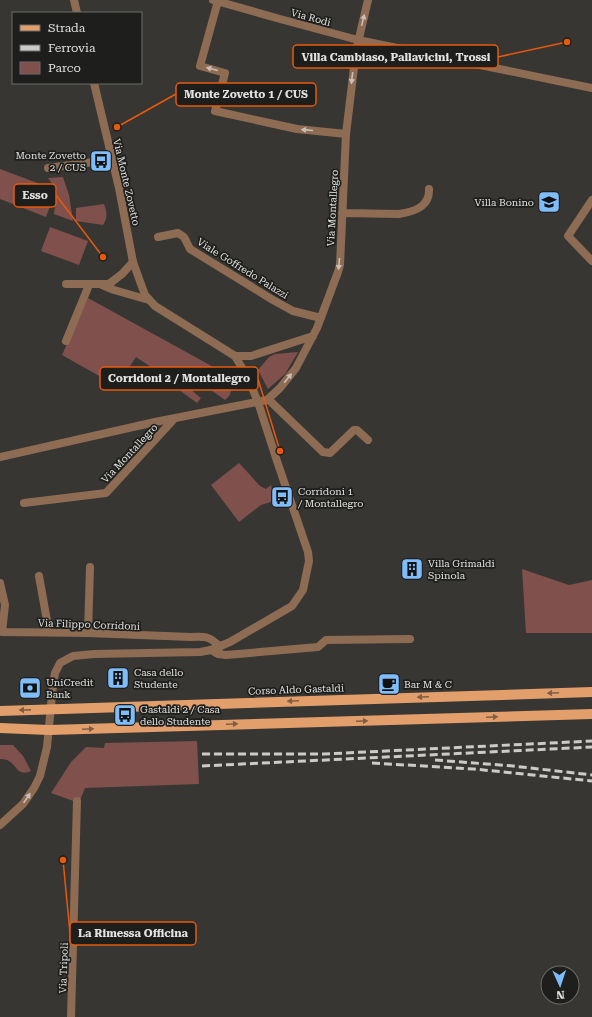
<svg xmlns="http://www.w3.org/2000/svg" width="592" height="1017" viewBox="0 0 592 1017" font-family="'Roboto Serif',serif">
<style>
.green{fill:#7f504c}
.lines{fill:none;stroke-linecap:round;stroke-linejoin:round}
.minor{stroke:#8e6c53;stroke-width:8}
.tertiary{stroke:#8e6c53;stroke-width:8}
.primary{stroke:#e39f6b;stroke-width:10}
.rail{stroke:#cbcbc9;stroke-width:3;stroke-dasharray:8 4;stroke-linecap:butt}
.oneway{fill:#c9bfb6}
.oneway2{fill:#805e44}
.labels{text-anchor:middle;stroke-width:3.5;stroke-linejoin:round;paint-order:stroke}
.street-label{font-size:10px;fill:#e2e2e0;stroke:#1e1e1c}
.poi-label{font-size:10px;fill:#e2e2e0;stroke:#1e1e1c;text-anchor:start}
.leader{fill:none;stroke:#e8590c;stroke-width:1.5}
.callout-dot{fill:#e8590c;stroke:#1e1e1c;stroke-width:1.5}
.callout{fill:#1e1e1c;stroke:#e8590c;stroke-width:1.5}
.callout-label{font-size:11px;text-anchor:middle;font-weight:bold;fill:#e2e2e0}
</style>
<rect width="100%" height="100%" fill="#373633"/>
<!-- green -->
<path class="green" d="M0,169L56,190L46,217L0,199Z
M63,177L69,195L73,221L54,214L57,190L48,178Z
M104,204C107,212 108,217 103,225L76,221V208Z
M50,227L88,241L79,265L41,251Z
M88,298L228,375L232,384L230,395L225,400L197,380L190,389L201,398L197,403L175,387L163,383L166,377L136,357L117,386L62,355Z
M298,352L285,374L268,389L258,370L269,357L275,354Z
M239,463L260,486L266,489L271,485L274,501L261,505L239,522L211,485Z
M522,569L569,585L592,580V633H526Z
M197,741L199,784L85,788L79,803L51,793L71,762L86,747L104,748L105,743Z
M0,745H13L23,756L31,771C16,777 17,764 7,760C4,759 2,759 0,759Z"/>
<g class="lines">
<!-- minor -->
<path class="minor" d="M213,0L280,19L358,40L592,88
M218,1L200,66L225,73L215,111L297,129L346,134
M48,168L101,161
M592,200L568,236L592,261
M342,213L399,214C413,212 430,207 429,189
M158,237L178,233L184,237L190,249L273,300L293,311L321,318
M66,284H109L122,274L133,262
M102,285L114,290L149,300
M66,341L89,285
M235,356H251L313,336
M268,399L323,452L330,453L354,430H357L368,440
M0,457L155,422L267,400L280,388L296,368L317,328L338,272L340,265L346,134L356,51L368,0
M24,503L106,493L174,419
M39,576L49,632
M0,583L5,605L2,632L88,633L191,637C204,636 210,636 220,647
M88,633L90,567
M211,650L218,654L226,655L318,647L326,640L410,639
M71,1017L77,801"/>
<!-- tertiary -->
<path class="tertiary" d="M74,0L77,13
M0,825L23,804L34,788L40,776L47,747L53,685L55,673L60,663L73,656L94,654L200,652L211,650L230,642L292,606L303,590L309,561L308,552L277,461L258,402L248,378L235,356L155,306L145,295L133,262L119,188L94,83"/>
<!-- primary -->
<path class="primary" d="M0,711L592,692
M0,728L49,730L592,714"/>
<!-- rail -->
<path class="rail" d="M202,754H324L592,741
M435,760L513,766L592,775
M372,763L474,769L592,781
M202,766L592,747"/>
</g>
<!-- one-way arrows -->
<defs><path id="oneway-solid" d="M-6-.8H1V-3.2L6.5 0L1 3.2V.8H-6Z"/></defs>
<g class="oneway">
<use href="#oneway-solid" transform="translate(363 20) rotate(-76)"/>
<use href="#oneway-solid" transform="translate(212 69) rotate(-165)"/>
<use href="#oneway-solid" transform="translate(352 78) rotate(97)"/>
<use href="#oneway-solid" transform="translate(307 130) rotate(-175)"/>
<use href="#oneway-solid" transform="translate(339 264) rotate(95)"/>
<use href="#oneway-solid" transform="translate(288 378) rotate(-51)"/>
<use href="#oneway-solid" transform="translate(27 798) rotate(-55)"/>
</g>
<g class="oneway2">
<use href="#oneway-solid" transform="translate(553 693) rotate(178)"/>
<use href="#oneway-solid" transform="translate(423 697) rotate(178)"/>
<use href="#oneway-solid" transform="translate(293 701) rotate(178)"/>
<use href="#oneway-solid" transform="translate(25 710) rotate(179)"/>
<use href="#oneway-solid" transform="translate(492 717) rotate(-2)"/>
<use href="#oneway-solid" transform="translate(362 721) rotate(-2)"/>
<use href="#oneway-solid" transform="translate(232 724) rotate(-2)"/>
<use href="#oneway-solid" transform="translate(88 729) rotate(-2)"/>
</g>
<!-- icons -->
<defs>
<g id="bus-square" transform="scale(1.15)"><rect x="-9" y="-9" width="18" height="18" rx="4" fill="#7fbdfa" stroke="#1e1e1c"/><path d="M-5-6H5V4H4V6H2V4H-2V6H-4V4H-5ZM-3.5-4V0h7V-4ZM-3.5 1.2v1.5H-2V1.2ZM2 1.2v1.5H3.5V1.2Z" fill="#111"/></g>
<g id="university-square" transform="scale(1.15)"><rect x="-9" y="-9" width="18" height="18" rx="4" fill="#7fbdfa" stroke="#1e1e1c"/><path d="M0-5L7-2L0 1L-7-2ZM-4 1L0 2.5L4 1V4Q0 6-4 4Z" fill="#111"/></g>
<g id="building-square" transform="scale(1.15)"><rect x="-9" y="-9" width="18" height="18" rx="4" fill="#7fbdfa" stroke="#1e1e1c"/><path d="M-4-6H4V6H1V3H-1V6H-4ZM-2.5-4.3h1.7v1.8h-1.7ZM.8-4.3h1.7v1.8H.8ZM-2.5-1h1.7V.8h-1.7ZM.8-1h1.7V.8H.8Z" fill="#111"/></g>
<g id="cafe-square" transform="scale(1.15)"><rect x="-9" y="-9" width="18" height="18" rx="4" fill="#7fbdfa" stroke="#1e1e1c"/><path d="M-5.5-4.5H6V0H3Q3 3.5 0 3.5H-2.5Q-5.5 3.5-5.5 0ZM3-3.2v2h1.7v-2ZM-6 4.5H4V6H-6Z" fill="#111"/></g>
<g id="bank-square" transform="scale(1.15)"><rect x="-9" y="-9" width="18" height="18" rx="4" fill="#7fbdfa" stroke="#1e1e1c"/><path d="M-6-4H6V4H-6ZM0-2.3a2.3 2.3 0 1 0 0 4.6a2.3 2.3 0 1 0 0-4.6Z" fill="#111"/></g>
</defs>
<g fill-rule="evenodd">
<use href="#bus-square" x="101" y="161"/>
<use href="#university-square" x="549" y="202"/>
<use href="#bus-square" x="282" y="497"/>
<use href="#building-square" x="412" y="569"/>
<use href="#building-square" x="118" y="678"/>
<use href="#cafe-square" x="389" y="684"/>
<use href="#bank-square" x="30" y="688"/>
<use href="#bus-square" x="125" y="715"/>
</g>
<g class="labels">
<!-- street labels -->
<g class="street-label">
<text transform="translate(311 17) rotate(15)" y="4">Via Rodi</text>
<text transform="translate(127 182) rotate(77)" y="4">Via Monte Zovetto</text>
<text transform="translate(332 208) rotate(-87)" y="4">Via Montallegro</text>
<text transform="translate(243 268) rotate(32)" y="4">Viale Goffredo Palazzi</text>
<text transform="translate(129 453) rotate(-47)" y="4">Via Montallegro</text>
<text transform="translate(89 624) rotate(2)" y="4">Via Filippo Corridoni</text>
<text transform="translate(296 689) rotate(-2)" y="4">Corso Aldo Gastaldi</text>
<text transform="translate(63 968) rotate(-88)" y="4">Via Tripoli</text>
</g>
<!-- poi labels -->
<g class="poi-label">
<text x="86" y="159" text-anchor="end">Monte Zovetto<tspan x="86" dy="12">2 / CUS</tspan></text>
<text x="534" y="206" text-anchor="end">Villa Bonino</text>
<text x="298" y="495">Corridoni 1<tspan x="298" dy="12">/ Montallegro</tspan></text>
<text x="428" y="567">Villa Grimaldi<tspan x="428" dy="12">Spinola</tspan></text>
<text x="134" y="676">Casa dello<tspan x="134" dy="12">Studente</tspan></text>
<text x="46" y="686">UniCredit<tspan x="46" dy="12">Bank</tspan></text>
<text x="404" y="688">Bar M &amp; C</text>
<text x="140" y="713">Gastaldi 2 / Casa<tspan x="140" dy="12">dello Studente</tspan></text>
</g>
</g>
<!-- callouts -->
<path class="leader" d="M567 42L498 57M117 127L176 94M103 257L56 195M280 451L258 379M63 860L70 933"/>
<g class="callout-dot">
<circle cx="567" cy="42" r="4"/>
<circle cx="117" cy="127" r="4"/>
<circle cx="103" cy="257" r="4"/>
<circle cx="280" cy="451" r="4"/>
<circle cx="63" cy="860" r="4"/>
</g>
<g class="callout">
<rect x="293" y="45" width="205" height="23" rx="4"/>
<rect x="176" y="83" width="140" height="23" rx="4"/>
<rect x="14" y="184" width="42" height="23" rx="4"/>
<rect x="100" y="367" width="158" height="23" rx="4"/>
<rect x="70" y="922" width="126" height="23" rx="4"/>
</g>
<g class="callout-label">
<text x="396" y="61">Villa Cambiaso, Pallavicini, Trossi</text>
<text x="246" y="98">Monte Zovetto 1 / CUS</text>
<text x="35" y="199">Esso</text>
<text x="179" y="382">Corridoni 2 / Montallegro</text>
<text x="133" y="937">La Rimessa Officina</text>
</g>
<!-- legend -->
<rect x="12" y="12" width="130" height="72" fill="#1e1e1c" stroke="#6c6c6a"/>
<rect x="20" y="25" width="20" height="6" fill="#e39f6b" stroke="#6c6c6a"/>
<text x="48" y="32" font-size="12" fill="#e2e2e0">Strada</text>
<rect x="20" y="45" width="20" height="6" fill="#cbcbc9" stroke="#6c6c6a"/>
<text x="48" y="52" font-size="12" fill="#e2e2e0">Ferrovia</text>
<rect x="20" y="62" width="20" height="12" fill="#7f504c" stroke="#6c6c6a"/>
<text x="48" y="72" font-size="12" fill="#e2e2e0">Parco</text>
<!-- north arrow -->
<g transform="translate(560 985) rotate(177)"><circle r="19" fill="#1e1e1c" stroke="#6c6c6a"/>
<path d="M0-3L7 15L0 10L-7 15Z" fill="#7fbdfa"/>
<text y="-6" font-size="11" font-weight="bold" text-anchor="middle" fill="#e2e2e0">N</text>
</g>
</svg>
